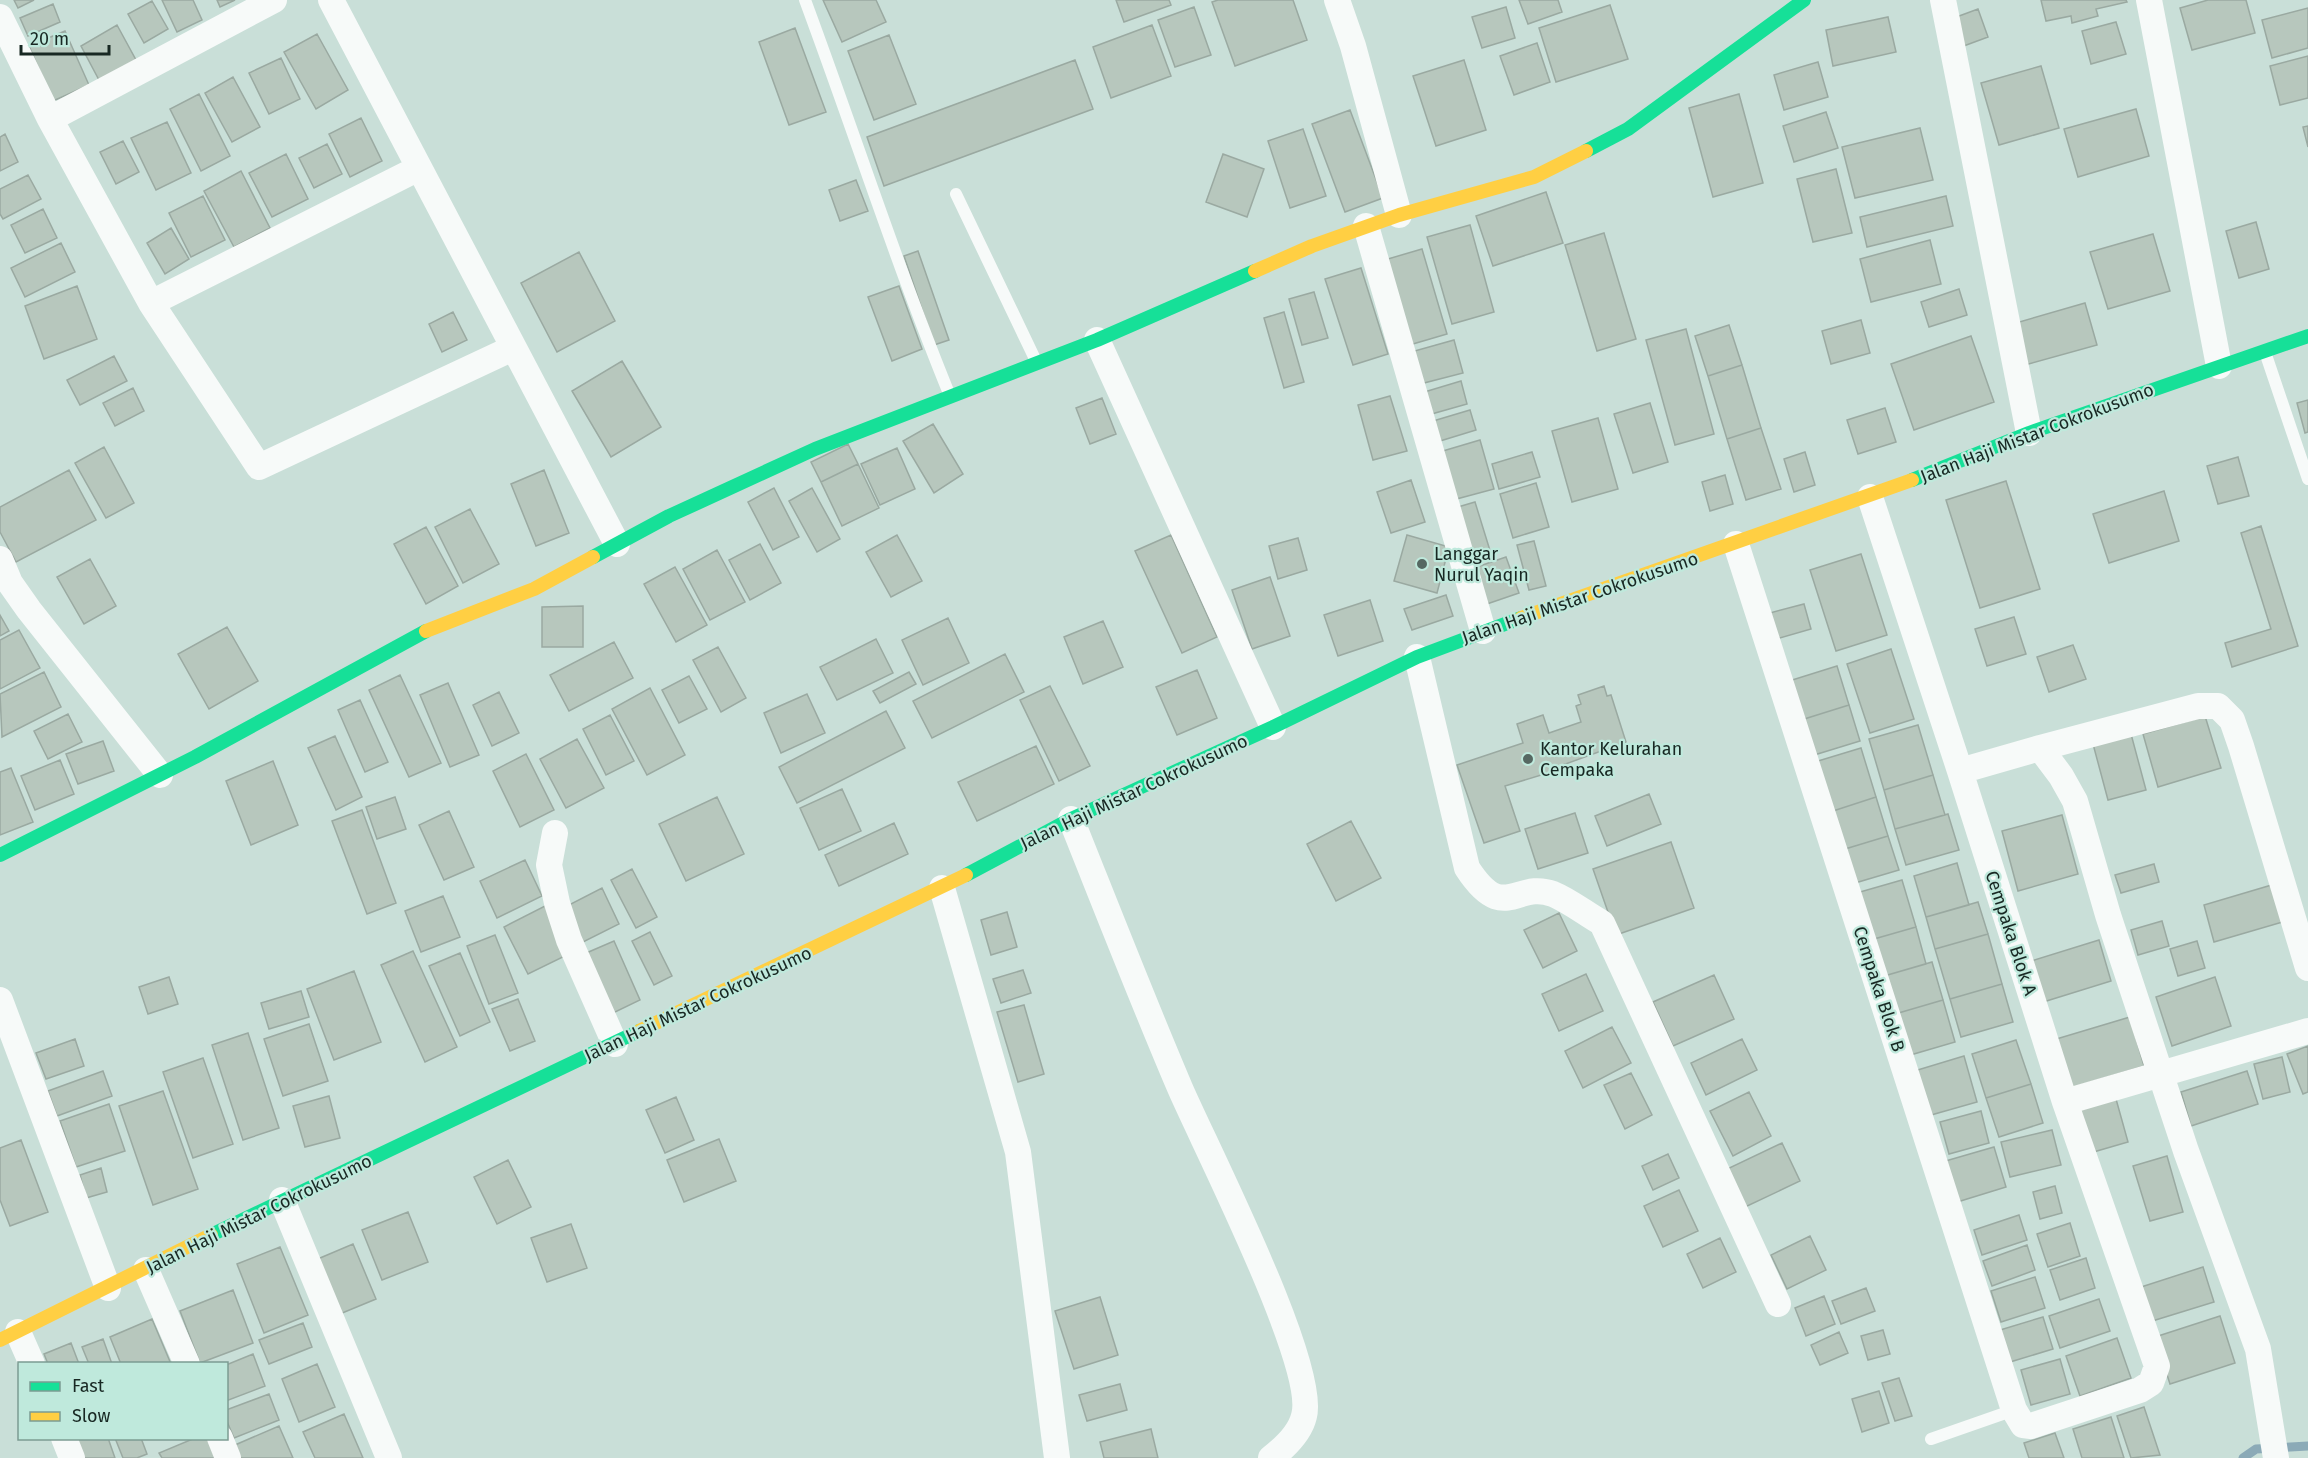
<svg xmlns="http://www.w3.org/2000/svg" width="2308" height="1458" viewBox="0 0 2308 1458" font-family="'Fira Sans',sans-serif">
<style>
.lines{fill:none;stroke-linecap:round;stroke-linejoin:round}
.stream{stroke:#8baab7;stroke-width:9}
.building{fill:#b7c7bd;stroke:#9aa9a1;stroke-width:1.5}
.lane{stroke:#f7faf9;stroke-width:12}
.street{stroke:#f7faf9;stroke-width:26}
.fast{stroke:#16e098;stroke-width:14}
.slow{stroke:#ffcf43;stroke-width:14}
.poi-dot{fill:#566862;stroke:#bfe9dc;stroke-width:2}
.labels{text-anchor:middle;stroke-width:4.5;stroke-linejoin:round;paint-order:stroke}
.street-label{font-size:18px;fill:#182823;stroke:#bfe9dc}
.poi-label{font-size:18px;fill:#182823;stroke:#bfe9dc;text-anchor:start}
</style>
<rect width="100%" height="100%" fill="#c9dfd8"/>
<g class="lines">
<!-- stream -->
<path class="stream" d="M2243,1458L2256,1449L2308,1446"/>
</g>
<!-- building -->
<path class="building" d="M14,0H34L18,8Z
M162,0H193L202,20L177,32Z
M217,0H235L220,7Z
M823,0H876L886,22L842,42Z
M1116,0H1169L1171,5L1124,22Z
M1218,0H1293L1307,40L1235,66L1212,2Z
M1519,0H1558L1562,12L1528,24Z
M2041,0H2126L2127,2L2096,9L2098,16L2072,23L2071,16L2046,21Z
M2208,0H2246L2255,33L2192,50L2180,8Z
M152,1L168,29L144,43L128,14Z
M53,4L60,22L28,36L20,18Z
M1610,5L1628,59L1556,82L1539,28Z
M1194,7L1211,55L1175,67L1158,20Z
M1506,7L1515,38L1482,48L1472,17Z
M2308,8V48L2272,58L2262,20Z
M1978,9L1988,37L1961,47L1951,19Z
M1888,17L1896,52L1833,66L1826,30Z
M2116,22L2126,54L2091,64L2082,31Z
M117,25L136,60L99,80L81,46Z
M1152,25L1171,76L1111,98L1093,47Z
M795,28L826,112L789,125L759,42Z
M65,31L89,85L53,101L29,46Z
M317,34L348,90L316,109L284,52Z
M889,35L916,104L874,120L848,51Z
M1537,43L1550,82L1514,95L1500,56Z
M2308,56V98L2280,105L2270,66Z
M281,58L300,99L269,114L249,73Z
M1075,60L1093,109L884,186L867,137Z
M1464,60L1486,130L1436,146L1413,76Z
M1818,62L1828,97L1784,110L1774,75Z
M2041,66L2059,128L1999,145L1981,83Z
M233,77L260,127L232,142L205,93Z
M199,94L230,156L201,171L170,109Z
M1739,94L1763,183L1713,197L1689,108Z
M2136,109L2149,156L2078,177L2064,129Z
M1350,110L1383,198L1345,212L1312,124Z
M1826,112L1838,148L1794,162L1783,126Z
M361,118L382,161L350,177L329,134Z
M167,122L191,173L156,190L131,138Z
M2308,126V147L2303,127Z
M1920,128L1933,180L1855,198L1842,147Z
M1303,129L1326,196L1290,208L1268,141Z
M5,134L18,162L0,171V137Z
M123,141L139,172L116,184L100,152Z
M327,144L342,174L314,188L299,158Z
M286,154L308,199L272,217L249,173Z
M1223,154L1264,169L1247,217L1206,202Z
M1836,169L1852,233L1813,242L1797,179Z
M241,171L270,228L234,247L204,191Z
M28,175L41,199L3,219L0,214V189Z
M856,180L868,211L840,221L829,190Z
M1546,192L1563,243L1493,266L1476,216Z
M203,196L225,240L191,257L169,213Z
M1946,196L1953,226L1867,247L1860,217Z
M43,209L57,238L25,253L11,225Z
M2256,222L2269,269L2239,278L2226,231Z
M1470,225L1494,312L1452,324L1427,237Z
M171,228L189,259L165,274L147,243Z
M1604,233L1636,339L1597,351L1565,245Z
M2153,234L2170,291L2108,309L2090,252Z
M1930,240L1941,284L1871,302L1860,259Z
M61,243L75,272L25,297L11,268Z
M1422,249L1447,334L1406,346L1381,261Z
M918,251L949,340L934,345L904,256Z
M579,252L615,321L557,352L521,283Z
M1361,268L1388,354L1353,365L1325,279Z
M77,286L97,339L44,359L25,306Z
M899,286L922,349L892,361L868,297Z
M1959,289L1967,315L1929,327L1921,302Z
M1314,292L1328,338L1302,345L1289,299Z
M2085,303L2097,345L2021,366L2009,325Z
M453,312L467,340L442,352L429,324Z
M1284,312L1304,382L1284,388L1264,318Z
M1861,320L1870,353L1831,364L1822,331Z
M1729,325L1742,365L1708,376L1695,336Z
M1686,329L1714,434L1675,445L1646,340Z
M1971,336L1994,402L1914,430L1891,364Z
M1454,340L1463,373L1420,384L1411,352Z
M114,356L127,381L80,405L67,380Z
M622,361L661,427L611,457L572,391Z
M1742,365L1761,428L1727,439L1708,376Z
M1461,381L1467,404L1428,415L1421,393Z
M133,388L144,411L115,426L103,403Z
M1390,396L1407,451L1373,460L1358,405Z
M1102,398L1116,434L1090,444L1076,408Z
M2308,400V432L2305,433L2297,403Z
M1650,403L1668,462L1633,473L1614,414Z
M1885,408L1896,442L1858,454L1847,420Z
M1470,410L1476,430L1440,441L1433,421Z
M1598,418L1618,489L1572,502L1552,431Z
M933,424L963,474L934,493L903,441Z
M1761,428L1781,489L1746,500L1727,439Z
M1480,440L1494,489L1449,501L1436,453Z
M848,444L858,464L821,482L811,462Z
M104,447L134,503L106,518L75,463Z
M897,448L915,489L880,505L861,464Z
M1532,452L1540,477L1499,489L1492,464Z
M1805,452L1815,485L1794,492L1784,459Z
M2238,457L2249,496L2218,504L2207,466Z
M858,464L879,508L842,526L821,482Z
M69,470L96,520L16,562L0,532V507Z
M544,470L569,533L536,546L511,484Z
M1725,475L1733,504L1710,511L1702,482Z
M1411,480L1425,522L1391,533L1377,492Z
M2006,481L2040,589L1980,608L1946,500Z
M1536,483L1549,527L1513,538L1500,494Z
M774,488L799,537L773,550L748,502Z
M812,488L840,539L817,552L789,501Z
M2164,491L2179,541L2109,563L2093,514Z
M1475,502L1492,557L1468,564L1451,509Z
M470,509L499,564L463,583L435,527Z
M2261,526L2298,646L2232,667L2225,643L2271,629L2241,533Z
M426,527L458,586L426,604L394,544Z
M897,535L922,581L891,597L866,552Z
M1171,535L1217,637L1182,653L1135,551Z
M1407,535L1449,547L1437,593L1394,581Z
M1298,538L1307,570L1278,579L1269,546Z
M1534,541L1546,586L1529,590L1517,545Z
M760,544L781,583L750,600L729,560Z
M717,550L745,602L710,620L683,569Z
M1861,554L1887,635L1836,651L1810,570Z
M1506,557L1519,593L1481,606L1468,570Z
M90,559L116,606L84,624L57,577Z
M675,567L707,625L676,642L644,584Z
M1270,577L1290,636L1252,649L1232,590Z
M1446,595L1453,616L1412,630L1404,609Z
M1370,600L1383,641L1338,656L1324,615Z
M1804,604L1811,629L1773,640L1766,614Z
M583,606V647H542V607Z
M0,615L9,631L0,636Z
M2014,617L2026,654L1987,666L1975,629Z
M948,618L969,663L923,685L902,640Z
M1103,621L1123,667L1083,684L1064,637Z
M227,627L258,681L209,709L178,654Z
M19,630L40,668L0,689V640Z
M876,639L893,673L837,700L820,667Z
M614,642L633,678L569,711L550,675Z
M2073,645L2086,679L2049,692L2037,657Z
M718,647L746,698L721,712L693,660Z
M1891,649L1914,719L1870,733L1847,664Z
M1005,654L1024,692L932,738L913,701Z
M1837,666L1849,705L1801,720L1789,681Z
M1197,670L1217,718L1177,735L1156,687Z
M44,672L61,707L2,737L0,694Z
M909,672L916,684L880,703L873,691Z
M400,675L441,763L409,777L369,690Z
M689,676L707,709L679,723L662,690Z
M448,683L479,755L450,767L420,695Z
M1050,686L1090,766L1059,781L1020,700Z
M1604,686L1607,696L1611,695L1626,742L1560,766L1561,769L1505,786L1520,831L1484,843L1457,765L1523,743L1517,724L1543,715L1549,733L1581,722L1576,706L1581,704L1578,695Z
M650,688L685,755L647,775L612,709Z
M499,692L519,733L492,746L473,705Z
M807,694L825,733L781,753L764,713Z
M360,700L388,762L365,772L338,710Z
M1849,705L1860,741L1811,756L1801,720Z
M886,711L905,748L797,803L779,767Z
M68,714L82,742L48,759L34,731Z
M610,715L634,761L606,775L583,729Z
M2205,716L2221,768L2158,787L2143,734Z
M1918,725L1933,775L1884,790L1869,739Z
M2131,734L2146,790L2108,800L2093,744Z
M335,736L362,797L336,810L308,748Z
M577,739L604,788L566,808L540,759Z
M103,741L114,771L78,784L66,754Z
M1036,746L1054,784L977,821L958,782Z
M1861,748L1876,797L1833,811L1818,761Z
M526,754L554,810L520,827L493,771Z
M60,760L74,794L35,810L21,776Z
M273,761L298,825L251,845L226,781Z
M11,768L33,822L0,835V772Z
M1933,775L1945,815L1895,829L1884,790Z
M842,789L861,831L819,850L800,808Z
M1649,794L1661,824L1607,846L1595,816Z
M395,797L406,829L377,839L366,807Z
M717,797L744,854L686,881L659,824Z
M1876,797L1888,836L1845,849L1833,811Z
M362,810L396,903L367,914L332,821Z
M449,811L474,867L444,880L419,825Z
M1575,813L1588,853L1538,869L1525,829Z
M1948,814L1959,850L1906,865L1895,829Z
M2062,815L2078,874L2018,891L2002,831Z
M1351,821L1381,878L1336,901L1307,844Z
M894,823L908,854L839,886L825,855Z
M1888,836L1899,870L1855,883L1845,849Z
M1671,842L1694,908L1616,935L1593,869Z
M525,860L542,896L497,918L480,881Z
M1957,863L1969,905L1926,917L1914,876Z
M2154,864L2159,882L2121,893L2115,875Z
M632,869L657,917L636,928L611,880Z
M1902,880L1916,927L1874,939L1860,892Z
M2275,884L2286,921L2214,942L2204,905Z
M602,888L619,924L581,943L563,908Z
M443,896L460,937L421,952L405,911Z
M1978,902L1988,934L1935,949L1926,917Z
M545,906L569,954L528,974L504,927Z
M1007,912L1017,947L991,955L981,920Z
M1559,913L1577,951L1543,968L1524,930Z
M2162,921L2169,946L2138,955L2131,930Z
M1916,927L1926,964L1884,976L1874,939Z
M650,932L672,976L654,985L632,941Z
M1988,934L2002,984L1950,999L1935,949Z
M495,935L518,993L489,1004L467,946Z
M2099,940L2111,981L2040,1003L2028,962Z
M614,941L640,1000L611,1014L584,954Z
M2197,941L2205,968L2178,976L2170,949Z
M413,951L457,1047L425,1062L381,965Z
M460,953L490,1022L460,1036L429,966Z
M1932,962L1943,1000L1895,1014L1884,976Z
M1023,970L1031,993L1001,1003L993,979Z
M354,971L381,1042L334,1060L307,989Z
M1586,974L1603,1011L1559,1031L1542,994Z
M1714,975L1734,1019L1673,1046L1653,1002Z
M169,977L178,1004L148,1014L139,987Z
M2215,977L2231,1026L2172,1046L2156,997Z
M2002,984L2013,1022L1961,1037L1950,999Z
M301,991L309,1017L269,1029L261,1003Z
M518,999L535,1041L510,1051L492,1009Z
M1943,1000L1955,1042L1907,1056L1895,1014Z
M1024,1005L1044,1074L1018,1082L997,1012Z
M2130,1017L2144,1066L2068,1089L2053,1040Z
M309,1024L328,1081L283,1096L264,1039Z
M1612,1027L1631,1063L1583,1088L1565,1051Z
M248,1033L279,1128L243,1140L212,1045Z
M75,1039L84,1066L46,1079L36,1053Z
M1742,1039L1757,1070L1706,1095L1691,1063Z
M2016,1040L2031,1084L1986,1098L1972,1054Z
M2308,1046V1092L2303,1094L2287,1054Z
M1964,1056L1977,1102L1924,1117L1911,1072Z
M2282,1057L2290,1092L2263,1099L2254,1064Z
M203,1058L233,1144L193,1158L163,1072Z
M103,1071L112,1096L57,1116L48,1091Z
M2247,1071L2258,1104L2191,1126L2181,1092Z
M1631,1073L1652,1115L1625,1129L1604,1085Z
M2031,1084L2043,1123L1999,1137L1986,1098Z
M163,1091L198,1189L153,1205L119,1106Z
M1749,1092L1771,1136L1733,1156L1710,1111Z
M329,1096L340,1138L305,1147L293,1106Z
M676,1097L694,1140L665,1153L646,1110Z
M2116,1099L2128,1142L2090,1153L2077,1110Z
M109,1104L125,1151L76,1167L60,1121Z
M1981,1111L1989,1143L1949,1154L1940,1122Z
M2052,1130L2061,1165L2010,1177L2001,1142Z
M719,1139L736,1181L684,1202L667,1160Z
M21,1140L48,1212L10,1226L0,1200V1148Z
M1782,1143L1800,1181L1743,1208L1725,1170Z
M1994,1147L2006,1187L1954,1203L1942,1162Z
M1668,1154L1679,1178L1653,1190L1642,1166Z
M2167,1156L2183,1212L2150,1221L2133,1166Z
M508,1160L531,1207L497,1224L474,1177Z
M101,1168L107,1192L86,1198L80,1175Z
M2055,1186L2062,1213L2040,1219L2033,1192Z
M1679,1190L1698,1231L1663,1247L1644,1206Z
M408,1212L428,1262L382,1280L362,1230Z
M2019,1215L2027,1240L1982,1255L1974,1230Z
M2070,1223L2080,1256L2048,1267L2037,1234Z
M571,1224L587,1268L547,1282L531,1238Z
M1810,1236L1826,1270L1787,1289L1771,1255Z
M1720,1238L1736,1272L1703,1288L1687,1254Z
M353,1244L376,1299L335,1316L313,1261Z
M2027,1245L2035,1270L1992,1286L1983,1261Z
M280,1247L308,1315L264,1333L237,1264Z
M2086,1258L2095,1288L2060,1300L2050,1270Z
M2203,1267L2214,1302L2149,1322L2138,1288Z
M2035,1277L2045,1308L2001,1322L1991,1291Z
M1866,1288L1875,1311L1841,1324L1832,1301Z
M233,1290L253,1343L200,1363L180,1311Z
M1824,1296L1835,1324L1806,1336L1795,1308Z
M1100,1297L1118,1355L1074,1369L1055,1311Z
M2099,1299L2110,1331L2060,1348L2049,1316Z
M2220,1316L2235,1363L2170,1384L2155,1337Z
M2043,1317L2053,1349L2010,1362L2000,1330Z
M152,1319L171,1364H121L110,1337Z
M303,1323L312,1347L269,1364L259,1340Z
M1883,1330L1890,1354L1868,1360L1861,1336Z
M1839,1332L1848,1353L1820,1365L1811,1345Z
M2117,1338L2131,1378L2080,1396L2066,1356Z
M103,1339L112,1364H89L82,1347Z
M71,1343L79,1364H48L44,1354Z
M253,1354L265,1386L226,1401V1365Z
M2060,1359L2070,1394L2031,1405L2021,1370Z
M317,1364L335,1407L299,1422L282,1379Z
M1899,1378L1912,1416L1895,1421L1882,1383Z
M1120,1384L1127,1410L1087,1421L1079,1395Z
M1879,1391L1889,1423L1862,1432L1852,1399Z
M269,1394L279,1420L234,1438L226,1419V1410Z
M2144,1407L2160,1455L2131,1458L2117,1416Z
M344,1414L363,1458H315L303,1432Z
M2111,1417L2124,1458H2082L2073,1429Z
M279,1426L293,1458H240L235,1445Z
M1151,1429L1158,1458H1104L1100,1442Z
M2055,1433L2064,1458H2029L2024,1443Z
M77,1438H108L115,1458H83Z
M115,1438H141L147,1454L137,1458H123Z
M195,1438H208L215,1458H162L159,1453Z"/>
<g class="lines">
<!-- lane -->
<path class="lane" d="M805,0C854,132 897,266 950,396
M956,194L1036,361
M2265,352L2308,479
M1931,1439L2014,1410"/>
<!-- street -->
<path class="street" d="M331,0L617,544
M1337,0L1353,46L1399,215
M1943,0L2029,433
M2149,0L2219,366
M0,17L50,119L151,303L259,467L513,348
M50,119L274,0
M1366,226L1483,631
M151,303L419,168
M1097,340L1273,727
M1736,544L2014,1410L2023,1425L2031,1426L2140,1390L2151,1383L2157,1366L2065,1102L1960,771L1870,497
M0,559L10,583L29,610L160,775
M1417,657L1467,868C1504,925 1516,880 1553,894C1570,901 1586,914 1602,923L1778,1304
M2040,748L2198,706H2218L2232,720L2241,746L2308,968
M1960,771L2040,748L2061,776L2075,801L2108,915L2186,1151L2258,1349L2276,1458
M1071,819C1107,909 1142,999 1180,1088C1205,1146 1318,1366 1304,1416C1300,1433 1284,1448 1271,1458
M555,833L549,865L557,903L569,940L615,1044
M942,888L1018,1152L1057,1458
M0,1000L108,1288
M2065,1102L2308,1031
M282,1200L389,1458
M146,1270L187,1364
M18,1332L32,1364
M64,1438L72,1458
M220,1438L228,1458"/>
<!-- fast -->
<path class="fast" d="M1586,151L1628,129L1804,0
M1912,480L2029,433L2308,336
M593,557L669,516L815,449L1097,340L1255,271
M0,855L195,757L426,631
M966,875L1071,819L1273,727L1417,657L1521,618
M211,1235L639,1031"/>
<!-- slow -->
<path class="slow" d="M1255,271L1312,246L1399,215L1534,177L1586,151
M1521,618L1912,480
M426,631L534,589L593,557
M639,1031L966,875
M0,1340L211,1235"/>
</g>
<!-- markers -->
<g class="poi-dot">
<circle cx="1422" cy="564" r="6"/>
<circle cx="1528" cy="759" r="6"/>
</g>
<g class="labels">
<!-- street labels -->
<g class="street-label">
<text transform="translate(2037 433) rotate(-21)" y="6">Jalan Haji Mistar Cokrokusumo</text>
<text transform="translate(1580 598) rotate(-19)" y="6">Jalan Haji Mistar Cokrokusumo</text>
<text transform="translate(1134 792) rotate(-25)" y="6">Jalan Haji Mistar Cokrokusumo</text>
<text transform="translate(2011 933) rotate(72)" y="6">Cempaka Blok A</text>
<text transform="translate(1879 989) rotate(72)" y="6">Cempaka Blok B</text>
<text transform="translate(698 1004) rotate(-25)" y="6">Jalan Haji Mistar Cokrokusumo</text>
<text transform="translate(259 1214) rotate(-26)" y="6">Jalan Haji Mistar Cokrokusumo</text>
</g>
<!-- poi labels -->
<g class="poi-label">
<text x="1434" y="560">Langgar<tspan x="1434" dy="21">Nurul Yaqin</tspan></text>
<text x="1540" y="755">Kantor Kelurahan<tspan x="1540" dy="21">Cempaka</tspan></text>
</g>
</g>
<!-- legend -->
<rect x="18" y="1362" width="210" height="78" fill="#bfe9dc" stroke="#7c9c92" stroke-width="1.5"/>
<rect x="30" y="1382" width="30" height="9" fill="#16e098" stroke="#7c9c92" stroke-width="1.5"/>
<text x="72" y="1392" font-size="18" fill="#182823">Fast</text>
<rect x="30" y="1412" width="30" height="9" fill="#ffcf43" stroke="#7c9c92" stroke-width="1.5"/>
<text x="72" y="1422" font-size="18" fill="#182823">Slow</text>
<!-- scale -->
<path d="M21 45v9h88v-9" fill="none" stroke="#182823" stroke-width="3"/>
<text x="30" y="45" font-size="18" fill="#182823" stroke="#bfe9dc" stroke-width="4.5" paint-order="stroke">20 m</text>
</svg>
